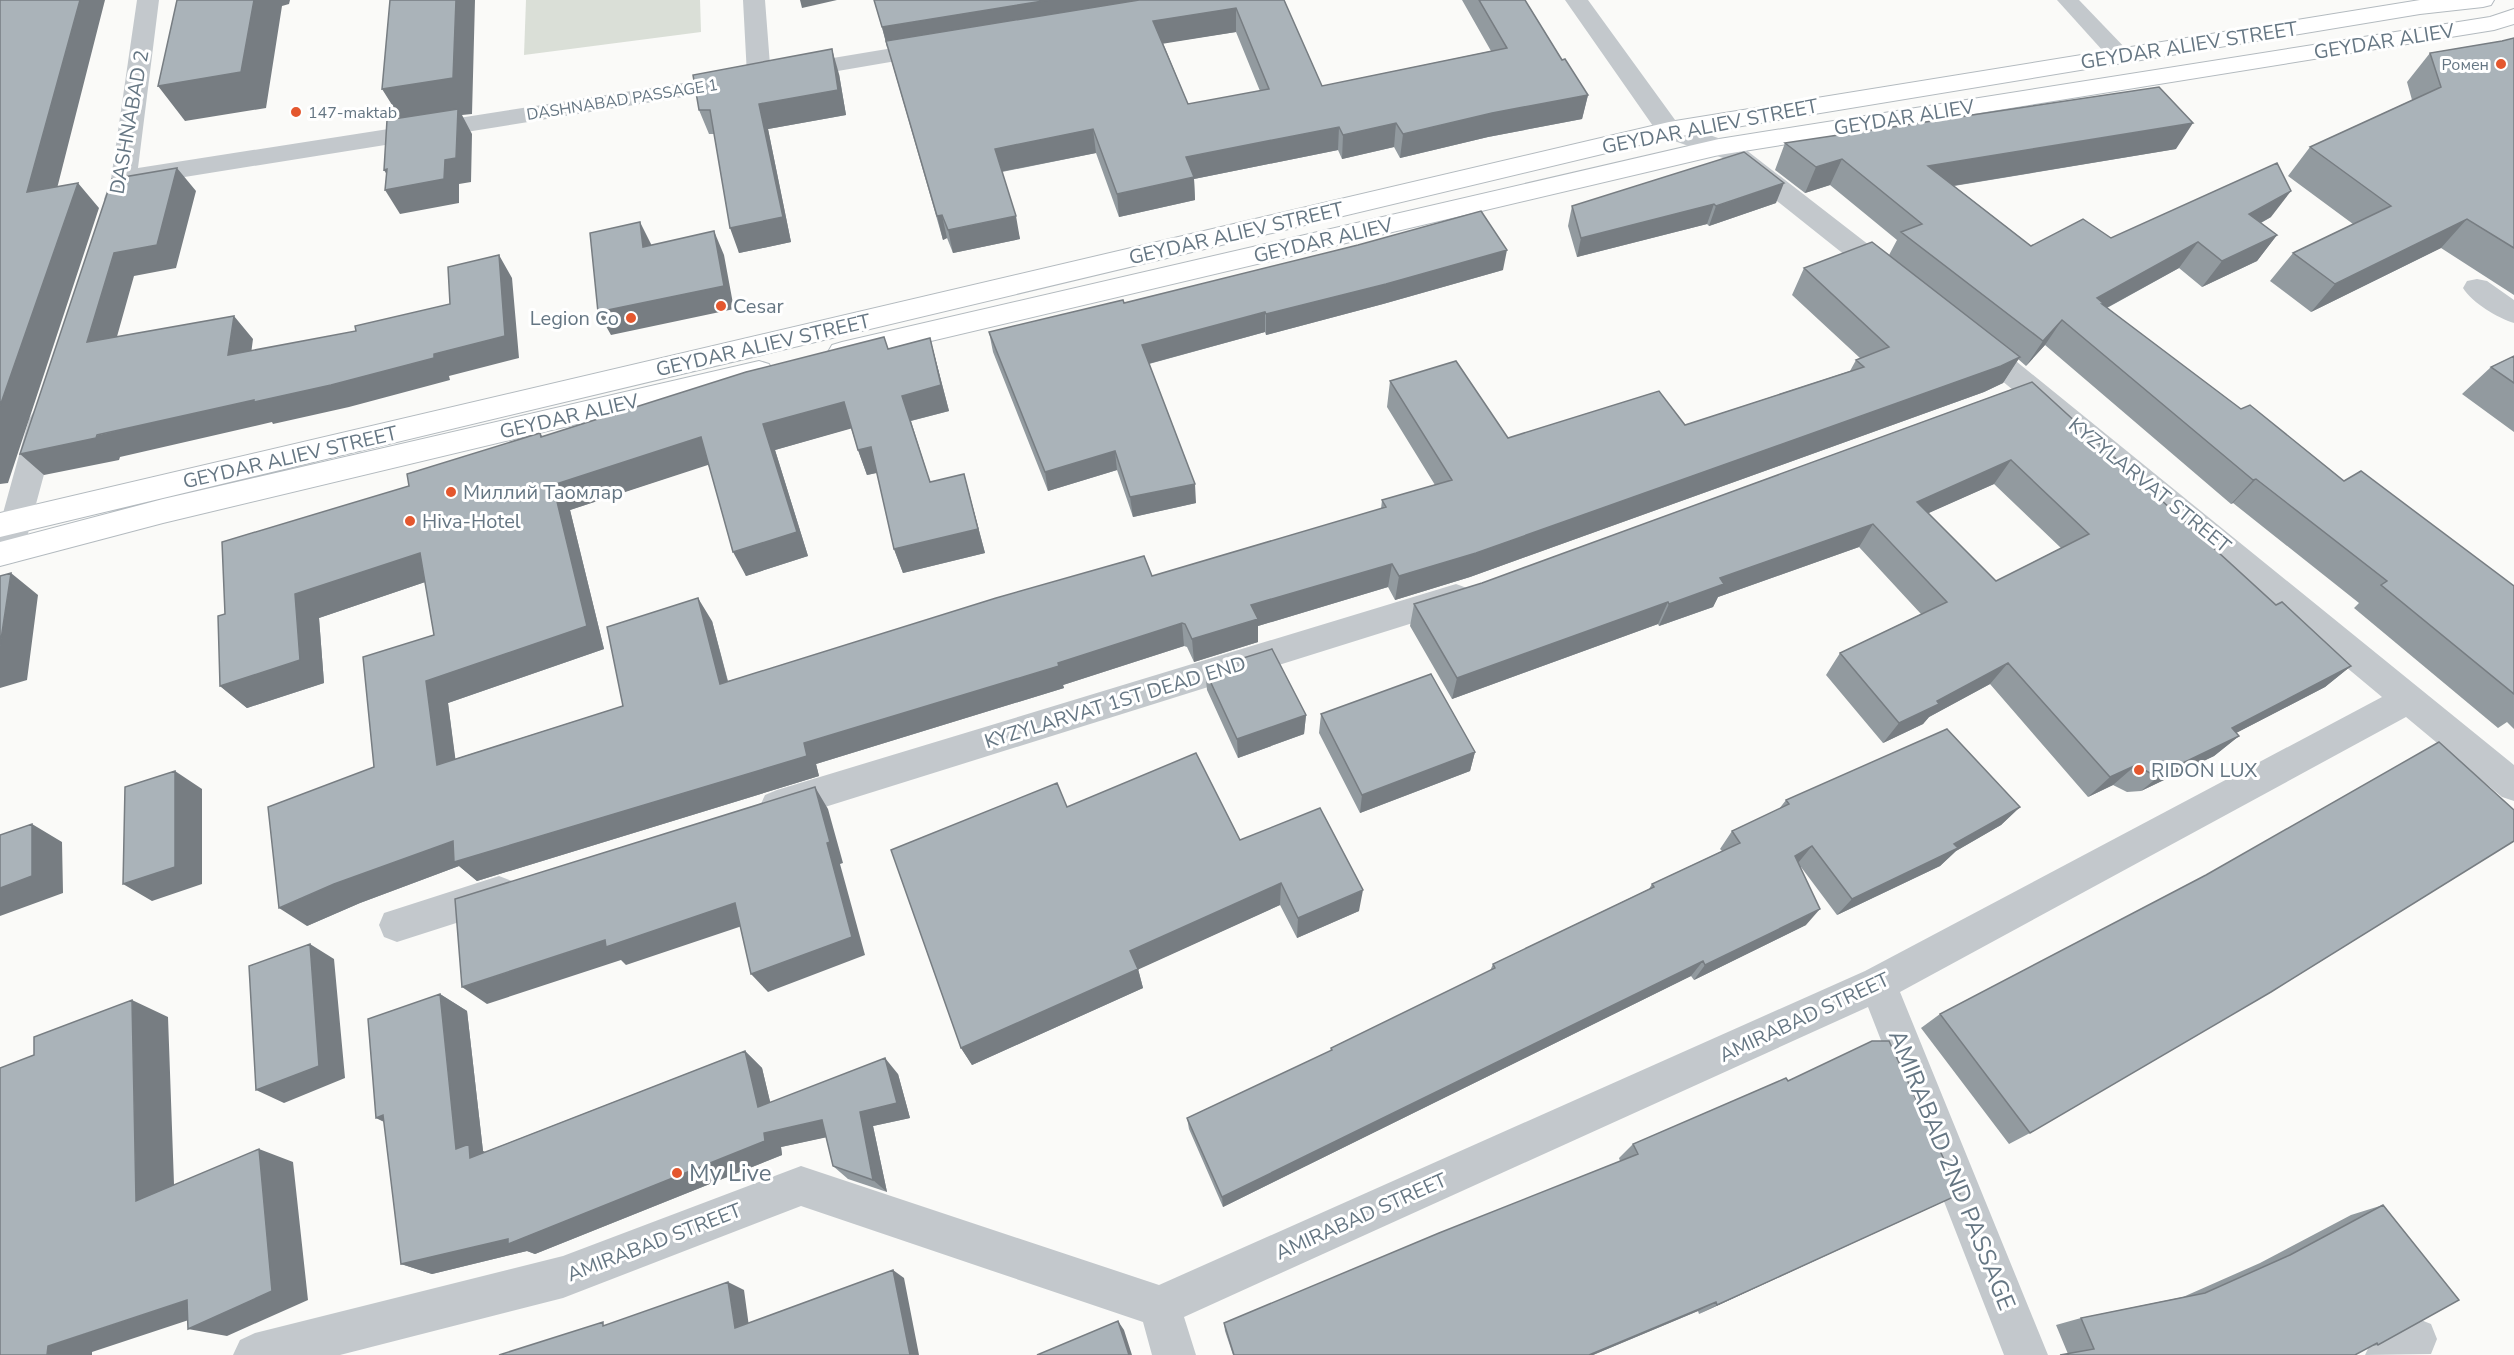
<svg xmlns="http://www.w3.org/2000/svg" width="2514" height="1355" viewBox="0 0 2514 1355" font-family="'Nunito Sans',sans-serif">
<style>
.green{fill:#dadfd7}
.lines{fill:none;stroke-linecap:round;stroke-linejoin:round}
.secondary-casing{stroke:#b3babf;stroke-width:2}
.lane{fill:#c3c8cc;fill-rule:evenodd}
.street{fill:#c3c8cc;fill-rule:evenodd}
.secondary{fill:#fff;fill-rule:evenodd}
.wall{fill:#929a9f;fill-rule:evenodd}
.shaded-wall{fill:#777d82}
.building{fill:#aab3b9;stroke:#777d82;stroke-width:1.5;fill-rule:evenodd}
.poi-dot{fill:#e4572e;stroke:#fff;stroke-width:2}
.labels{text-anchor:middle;stroke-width:6;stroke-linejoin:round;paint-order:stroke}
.far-poi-label{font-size:16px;fill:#657683;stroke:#fff;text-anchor:end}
.far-street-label{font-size:16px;fill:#657683;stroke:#fff}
.street-label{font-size:20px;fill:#657683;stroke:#fff}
.poi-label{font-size:20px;fill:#657683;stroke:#fff;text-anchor:start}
.near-street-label{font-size:24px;fill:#657683;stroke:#fff}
.near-poi-label{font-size:24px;fill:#657683;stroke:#fff;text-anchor:start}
</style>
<rect width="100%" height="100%" fill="#fafaf8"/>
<!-- green -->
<path class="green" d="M526,0H700L701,32L524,55Z"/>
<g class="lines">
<!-- secondary casing -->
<g class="secondary-casing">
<path id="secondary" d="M2420,0H2494L2491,5L2483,7L2420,14L1669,138L0,537V513L1669,122Z
M2514,9V24L2494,30L1719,155L842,362L832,359L828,352L832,345L842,342L1719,139L2490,17Z
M759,361L769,364L773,371L769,378L163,523L0,566V542L163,499Z"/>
</g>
<!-- lane -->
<path class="lane" d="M2057,0H2079L2128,51L2131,56L2128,61L2120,63L2112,61Z"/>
<!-- street -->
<path class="street" d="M137,0H159L138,168L740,74L747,75L743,0H765L771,78L767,83L759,85L751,83L748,86L740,88L135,185L126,205L117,208L108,205L104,199L111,179Z
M1565,0H1588L1678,124L1741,146L1900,269L1903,276L1900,283L1890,285L1880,283L1723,158L1660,136Z
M935,41L943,43L947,48L943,53L791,79L783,77L779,72L783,67L791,65Z
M2477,279L2487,281L2514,300V323C2498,318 2472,303 2463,288L2467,281Z
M1975,333L1985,336L2514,765V801L2502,797L2406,717L1900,992L2048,1355H2004L1868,1007L1184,1317L1196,1355H1152L1143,1322L801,1206L563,1298L340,1355H233L240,1340L255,1333L563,1256L801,1166L1159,1285L1865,971L2382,697L1965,350L1961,343L1965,336Z
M44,408L54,411L59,419L23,552L18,561L7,564L0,562V524L29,419L34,411Z
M1456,584L1467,588L1472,597L1467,606L777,822L765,817L760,806L765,795L777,790Z
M499,876L512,881L517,893L512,905L397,942L384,937L379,925L384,913Z
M2416,1318L2431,1324L2437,1339L2431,1354L2365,1355L2372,1340Z"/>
<!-- secondary -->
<use href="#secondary" class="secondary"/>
</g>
<!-- wall -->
<path class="wall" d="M874,0H1284L1322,86L1491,51L1462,0H1525L1562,60L1588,95L1582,119L1488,137L1400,158L1394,147L1342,159L1338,150L1194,179L1195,200L1119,217L1096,153L1002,172L1020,239L953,253L947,238L943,240ZM1236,32L1260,91L1188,104L1163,43Z
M2514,38V295L2441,248L2311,312L2270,281L2293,253L2353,224L2288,176L2310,147L2412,100L2407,82L2430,53L2502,41Z
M839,74L846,115L768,129L791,242L739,253L714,134H709L699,110Z
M1785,143L2176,149L1954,186L2031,246L2111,238L2271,217L2261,223L2277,235L2257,261L2202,287L2179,268L2107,308L2241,409L2344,481L2514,586V729L2507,722L2498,728L2354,608L2359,603L2233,503L2231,504L2045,345L2026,366L2018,359L2003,383L1984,392L1470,577L1395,600L1388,587L1258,626V642L1194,662L1187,647L1184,646L1063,685L1064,688L816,764L819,776L477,881L459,866L360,903L307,926L374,767L434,635L425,582L319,618L324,683L247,708L220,686L225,614L409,486L540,433L543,437L930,338L949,411L911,421L930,482L964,474L985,553L903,573L894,549L877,473L867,475L858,450L851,428L775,450L808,556L746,576L708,464L570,510L604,649L448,703L455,759L623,706L712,621L728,681L1152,576L1381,509L1382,500L1435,485L1387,407L1390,381L1508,438L1685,425L1850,371L1856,360L1860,358L1792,295L1804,268L1889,255L1897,240L1830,185L1805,193L1775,170Z
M1776,203L1709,226L1707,224L1577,257L1568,226L1572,206Z
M1503,270L1383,304L1266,335L1265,332L1149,364L1196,503L1133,517L1117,470L1048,491L993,352L989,332L1124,303Z
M2514,356V432L2462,394L2491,367Z
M2032,382L2276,605L2351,666L2325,687L2236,733L2239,736L2214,756L2141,791L2127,792L2113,785L2088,797L1990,684L1929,717L1923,724L1883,743L1826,675L1840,653L1921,614L1859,547L1718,597L1713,607L1659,626L1658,624L1452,699L1410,626L1414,604L1482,583ZM1994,484L2061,548L1996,581L1928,513Z
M1205,670L1306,715L1304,734L1238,758L1207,690Z
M1321,714L1475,752L1470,771L1360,813L1319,733Z
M1786,800L2020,807L2001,825L1956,851L1940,866L1837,915L1801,867L1806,925L1694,980L1691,976L1223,1207L1189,1129L1187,1118L1330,1051L1331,1048L1490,971L1493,964L1649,889L1652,884L1722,851L1720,849L1732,831L1779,809Z
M1067,807L1240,840L1359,911L1297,938L1280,905L1138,969L1143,988L972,1065L961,1048Z
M440,994L467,1011L483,1151L485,1152L745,1051L762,1068L770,1102L898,1074L910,1118L873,1126L887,1192L848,1179L833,1166L826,1137L781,1147L782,1155L535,1254L527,1251L432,1274L401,1264L384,1122L376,1118Z
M1940,1014L2030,1133L2009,1144L1921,1028Z
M1788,1081L1960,1194L1699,1314L1698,1311L1593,1355H1233L1225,1331L1224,1323L1620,1161L1619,1158L1633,1144Z
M2383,1205L2378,1345L2372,1346L2068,1354L2056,1325L2081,1318L2183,1297L2260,1263L2351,1215Z"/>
<!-- shaded-wall -->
<path class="shaded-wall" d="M80,0H105L50,216L27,192Z
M254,0H290L289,4L282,6L266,108L185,121L158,86Z
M456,0H475L472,114L462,115L472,134L471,182L459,184V203L400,214L385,190L395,188L384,170L445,160L404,124L382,89Z
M800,0H837L802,8Z
M1049,0H1172L887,47L882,27Z
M1236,8V32L1155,45L1153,21Z
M832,49L839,74L846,115L768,129L791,242L739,253L730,228L759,104Z
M1588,95L1582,119L1488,137L1400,158L1403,134L1492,113Z
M1396,123L1394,147L1342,159L1343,135Z
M2193,123L2176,149L1915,192L1928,166Z
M1339,127L1338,150L1194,179L1195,200L1119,217L1117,194L1186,157Z
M1093,129L1096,153L999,172L995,149Z
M1842,159L1830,185L1805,193L1816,167Z
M177,168L196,191L176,268L134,276L109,365L87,342L114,253Z
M78,183L99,208L8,483L0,484V406Z
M1784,183L1776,203L1709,226L1716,206Z
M2291,191L2271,217L2229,240L2249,214Z
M1714,204L1707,224L1577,257L1581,238Z
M942,215L947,238L943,240L937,216Z
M1016,216L1020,239L953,253L948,230Z
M2467,219L2441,248L2311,312L2335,284Z
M640,222L652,246L643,247Z
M714,231L724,255L734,309L611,335L598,312Z
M2277,235L2257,261L2202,287L2222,261Z
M2198,242L2179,268L2097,313V298Z
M1507,250L1503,270L1383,304L1266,335V314Z
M499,255L512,278L519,358L449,376L450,380L349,407L273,424L272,422L120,457L119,460L44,475L20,454L434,354Z
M1265,312V332L1144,365L1142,345Z
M234,316L253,339L248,377L228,355Z
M2062,320L2045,345L2026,366L2043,341Z
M930,338L949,411L910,421L902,396Z
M2020,357L2003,383L1984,392L1470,577L1395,600L1399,576Z
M844,402L853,428L775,450L808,556L746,576L733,552L763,424Z
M701,437L714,463L570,510L604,649L448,703L459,786L437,765L426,681L553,485Z
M871,447L880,472L867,475L858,450Z
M1115,451L1117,470L1048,491L1045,472Z
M2011,460L1994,484L1902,525L1917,502Z
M964,474L985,553L903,573L894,549Z
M2256,479L2233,503L2231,504L2253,480Z
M1195,484L1196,503L1133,517L1130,497Z
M1873,524L1859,547L1718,597L1713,607L1659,626L1669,604L1720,578Z
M420,553L440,577L319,618L324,683L247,708L220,686L295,594Z
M1392,564L1388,587L1258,626V642L1194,662L1192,639L1251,605Z
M11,573L38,595L27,680L0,688V646Z
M698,598L712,621L734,706L720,684Z
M1668,602L1658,624L1452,699L1457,678Z
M1182,623L1184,646L1063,685L1064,688L816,764L819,776L477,881L459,866L360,903L307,926L279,908L334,884L453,841L804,743Z
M2008,663L1990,684L1929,717L1923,724L1883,743L1899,723L1937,701Z
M2351,666L2325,687L2207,748L2232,728Z
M1306,715L1304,734L1238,758L1237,739Z
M2239,736L2214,756L2141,791L2164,772Z
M1475,752L1470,771L1360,813L1362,795Z
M2136,765L2113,785L2088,797L2110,777Z
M175,771L202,789V884L152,901L123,884Z
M815,787L828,809L843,863L840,864L865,955L768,992L751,974L827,843Z
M2020,807L2001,825L1956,851L1940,866L1837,915L1852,899L1954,844Z
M32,824L62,842L63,893L0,916V888Z
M1812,846L1798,863L1795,856Z
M1281,883L1280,905L1135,971L1130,951Z
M1363,890L1359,911L1297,938L1298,918Z
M735,903L751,923L626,965L621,960L487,1004L462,987L605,940Z
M1820,909L1806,925L1694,980L1705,965Z
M310,944L334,959L345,1078L284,1103L256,1090Z
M1703,961L1691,976L1223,1207L1222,1197Z
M1138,969L1143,988L972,1065L961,1048Z
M440,994L467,1011L483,1151L496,1158H470L456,1149Z
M132,1000L168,1017L175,1212L136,1201Z
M745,1051L762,1068L775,1122L758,1107Z
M885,1058L898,1074L910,1118L873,1126L887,1192L873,1180L860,1112Z
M383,1115L407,1132L376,1118Z
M822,1120L837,1135L781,1147L782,1155L535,1254L527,1251L432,1274L401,1264L764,1133Z
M259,1149L293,1162L308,1300L227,1336L188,1329Z
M1960,1194L1933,1206L1699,1314L1717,1305Z
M893,1270L904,1278L919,1355H910Z
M728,1282L744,1290L750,1334L735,1328Z
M187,1300L225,1308L92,1352V1355H47L48,1346Z
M1716,1302L1698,1311L1593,1355H1589Z
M1118,1321L1124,1330L1132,1355H1129Z"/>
<!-- building -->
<path class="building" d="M0,0H80L27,192L78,183L0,406Z
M177,0H254L241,72L158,86Z
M390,0H456L453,78L382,89Z
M874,0H1049L882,27Z
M1139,0H1284L1322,86L1507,48L1479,0H1525L1562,60L1565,59L1588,95L1492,113L1403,134L1396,123L1343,135L1339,127L1186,157L1194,177L1117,194L1093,129L995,149L1016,216L948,230L942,215L937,216L886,41ZM1236,8L1269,89L1188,104L1153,21Z
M2514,38V248L2467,219L2335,284L2293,253L2391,206L2310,147L2441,87L2430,53L2502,41Z
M832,49L838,90L759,104L783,217L730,228L710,110H699L693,75Z
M2159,87L2193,123L1928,166L2031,246L2083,219L2111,238L2277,163L2291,191L2249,214L2277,235L2222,261L2198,242L2097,298L2104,304H2102L2241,409L2250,405L2344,481L2361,471L2514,586V694L2381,585L2387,581L2256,479L2253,480L2062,320L2043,341L1901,232L1922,224L1842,159L1816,167L1785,143Z
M458,109L456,158L445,160L444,179L385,190L387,169L384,170L387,120Z
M1744,152L1784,183L1716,206L1714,204L1581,238L1572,206Z
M177,168L157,245L114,253L87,342L234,316L228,355L356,331L355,326L450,304L448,267L499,255L505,336L434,354V358L331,385L254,402V400L97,435L96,438L20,454L112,179Z
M1481,211L1507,250L1386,284L1266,314L1265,312L1142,345L1195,484L1130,497L1115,451L1045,472L989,332L1123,300L1124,303L1358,245Z
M640,222L643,247L714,231L724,286L598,312L590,233Z
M1872,242L2020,357L2001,366L1476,553L1399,576L1392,564L1251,605L1258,619L1192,639L1185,624L1182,623L1058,663L1059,666L804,743L807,756L454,862L453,841L334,884L279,908L268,807L374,767L363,657L434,635L420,553L295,594L300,660L220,686L218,616L225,614L222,542L409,486L407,474L540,433L541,437L746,372L884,337L888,349L930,338L941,385L902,396L930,482L964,474L978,529L894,549L871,447L858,450L844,402L763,424L797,532L733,552L701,437L553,485L587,626L426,681L437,765L623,706L607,627L698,598L720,684L996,598L1144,556L1152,576L1386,507L1382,500L1452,480L1390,381L1456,361L1508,438L1659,391L1685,425L1864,367L1856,360L1889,347L1804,268Z
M2514,356V383L2491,367Z
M2032,382L2276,605L2282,602L2351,666L2232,728L2239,736L2164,772L2150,773L2136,765L2110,777L2008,663L1937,701L1939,704L1899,723L1840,653L1947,602L1873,524L1720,578L1724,584L1669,604L1668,602L1457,678L1414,604L1482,583ZM2011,460L2089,534L1996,581L1917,502Z
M11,573L0,646V576Z
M1272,649L1306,715L1237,739L1205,670Z
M1431,674L1475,752L1362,795L1321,714Z
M1947,729L2020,807L1954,844L1958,848L1852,899L1812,846L1795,856L1820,909L1705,965L1703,961L1222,1197L1187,1118L1332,1050L1331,1048L1495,968L1493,964L1654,887L1652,884L1740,843L1732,831L1789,804L1786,800Z
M2439,742L2514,810V841L2271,992L2030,1133L1940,1014L2206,875Z
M1196,753L1240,840L1320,808L1363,890L1298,918L1281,883L1130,951L1138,969L961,1048L891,850L1057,783L1067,807Z
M175,771V867L123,884L125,787Z
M815,787L830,842L827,843L852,937L751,974L735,903L606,947L605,940L462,987L455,899Z
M32,824V876L0,888V835Z
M310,944L319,1066L256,1090L249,966Z
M440,994L456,1149L469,1144L470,1158L745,1051L758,1107L885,1058L897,1103L860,1112L873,1180L833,1166L822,1120L764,1133L765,1141L508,1244V1239L401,1264L383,1115L376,1118L368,1019Z
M132,1000L136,1201L259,1149L272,1291L188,1329L187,1300L48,1346L47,1355H0V1068L34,1055V1037Z
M1872,1041H1889L1960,1194L1717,1305L1716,1302L1589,1355H1234L1224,1323L1439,1233L1638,1154L1633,1144L1786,1078L1788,1081Z
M2383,1205L2459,1300L2378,1345L2377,1343L2355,1355H2060L2094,1349L2081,1318L2205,1293L2290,1255Z
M893,1270L910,1355H499L603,1322V1326L728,1282L735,1328Z
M1118,1321L1129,1355H1037Z"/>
<!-- markers -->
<g class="poi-dot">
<circle cx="2501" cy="64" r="6"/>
<circle cx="296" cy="112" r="6"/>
<circle cx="721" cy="306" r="6"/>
<circle cx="631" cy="318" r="6"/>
<circle cx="451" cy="492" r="6"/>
<circle cx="410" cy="521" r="6"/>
<circle cx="2139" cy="770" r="6"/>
<circle cx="677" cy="1173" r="6"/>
</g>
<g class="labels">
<!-- far-poi labels -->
<g class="far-poi-label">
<text x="2489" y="70">Ромен</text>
<text x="308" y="118" text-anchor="start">147-maktab</text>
</g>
<!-- far-street labels -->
<g class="far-street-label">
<text transform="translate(622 99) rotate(-9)" y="6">DASHNABAD PASSAGE 1</text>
</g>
<!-- street labels -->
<g class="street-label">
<text transform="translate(2384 41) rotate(-9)" y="7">GEYDAR ALIEV</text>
<text transform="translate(2189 45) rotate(-9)" y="7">GEYDAR ALIEV STREET</text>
<text transform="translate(1904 117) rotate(-9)" y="7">GEYDAR ALIEV</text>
<text transform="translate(129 122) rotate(-80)" y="7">DASHNABAD 2</text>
<text transform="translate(1710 126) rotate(-11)" y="7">GEYDAR ALIEV STREET</text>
<text transform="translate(1236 233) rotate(-13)" y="7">GEYDAR ALIEV STREET</text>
<text transform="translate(1323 240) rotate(-13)" y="7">GEYDAR ALIEV</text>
<text transform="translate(763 345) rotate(-13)" y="7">GEYDAR ALIEV STREET</text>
<text transform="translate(569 416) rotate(-13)" y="7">GEYDAR ALIEV</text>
<text transform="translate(290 457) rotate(-13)" y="7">GEYDAR ALIEV STREET</text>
<text transform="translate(2150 485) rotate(39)" y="7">KYZYLARVAT STREET</text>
<text transform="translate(1115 702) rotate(-17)" y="7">KYZYLARVAT 1ST DEAD END</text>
<text transform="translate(1804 1017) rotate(-25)" y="7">AMIRABAD STREET</text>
<text transform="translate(1361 1216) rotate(-24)" y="7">AMIRABAD STREET</text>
<text transform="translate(654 1242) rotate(-21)" y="7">AMIRABAD STREET</text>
</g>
<!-- poi labels -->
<g class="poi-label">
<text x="733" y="313">Cesar</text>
<text x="619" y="325" text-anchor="end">Legion Co</text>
<text x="463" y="499">Миллий Таомлар</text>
<text x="422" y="528">Hiva-Hotel</text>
<text x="2151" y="777">RIDON LUX</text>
</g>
<!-- near-street labels -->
<g class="near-street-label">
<text transform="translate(1952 1170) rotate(68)" y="8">AMIRABAD 2ND PASSAGE</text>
</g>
<!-- near-poi labels -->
<g class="near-poi-label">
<text x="689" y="1181">My Live</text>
</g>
</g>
</svg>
